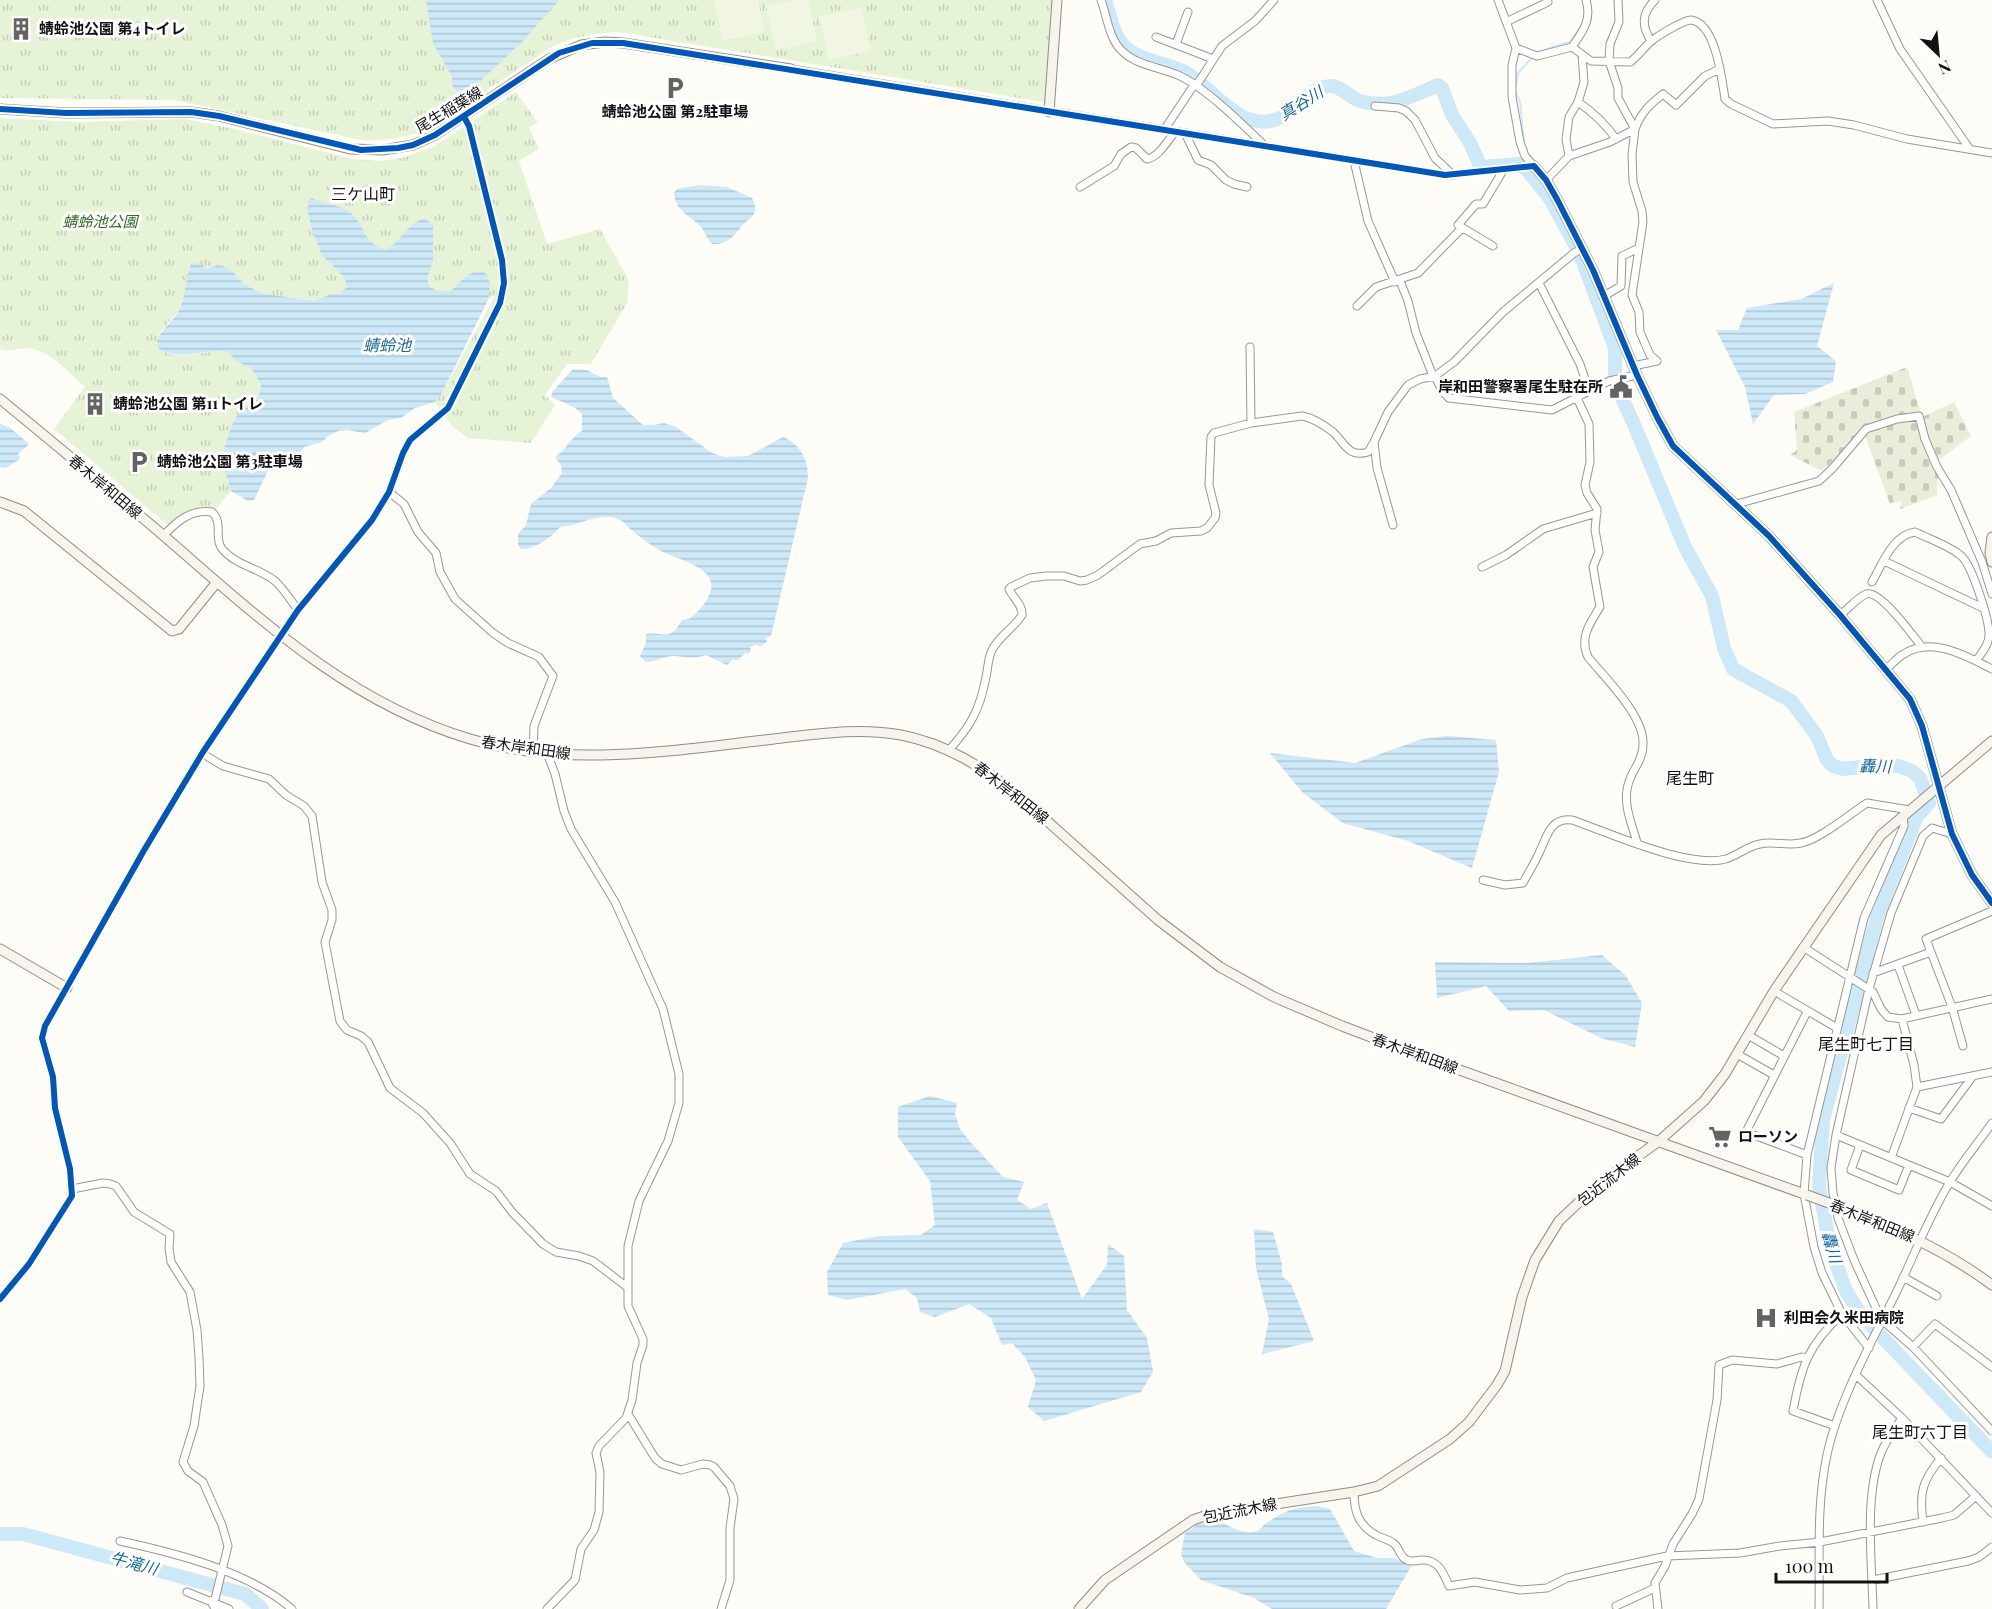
<svg xmlns="http://www.w3.org/2000/svg" width="1992" height="1609" viewBox="0 0 1992 1609" font-family="'Playfair Display','Noto Sans JP',serif">
<style>
.cemetery{fill:url(#cemetery-stones)}
.park{fill:url(#park-tufts)}
.pitch{fill:#f0f6e1}
.water{fill:url(#water-rules)}
.lines{fill:none;stroke-linecap:round;stroke-linejoin:round}
.stream{stroke:#cde8f7;stroke-width:2}
.river{stroke:#cde8f7;stroke-width:14}
.street-casing{stroke:#979795;stroke-width:9}
.secondary-casing{stroke:#8e8d8b;stroke-width:11}
.street{stroke:#fffffe;stroke-width:7}
.secondary{stroke:#f6f4eb;stroke-width:9}
.secondary-bridge-casing{stroke:#8e8d8b;stroke-width:11;stroke-linecap:butt}
.secondary-bridge{stroke:#f6f4eb;stroke-width:9}
.cycleway-casing{stroke:#fff;stroke-width:10}
.cycleway{stroke:#0057b8;stroke-width:6}
.labels{text-anchor:middle;stroke-width:6;stroke-linejoin:round;paint-order:stroke}
.poi-label{font-size:15px;font-weight:bold;fill:#111;stroke:#fff;text-anchor:start}
.street-label{font-size:15px;fill:#111;stroke:#fff}
.park-label{font-size:15px;font-style:italic;fill:#2f6b1f;stroke:#fff}
.water-label{font-size:16px;font-style:italic;fill:#1768a6;stroke:#fff}
.neighbourhood-label{font-size:16px;fill:#111;stroke:#fff}
</style>
<defs>
<pattern id="cemetery-stones" width="16" height="16" patternUnits="userSpaceOnUse" patternTransform="scale(1.5)"><rect width="16" height="16" fill="#e9eedb"/><path d="M2 7V4a2 2 0 0 1 4 0v3zM10 15v-3a2 2 0 0 1 4 0v3z" fill="#c7cbbb"/></pattern>
<pattern id="park-tufts" width="24" height="20" patternUnits="userSpaceOnUse" patternTransform="scale(1.5)"><rect width="24" height="20" fill="#e7f3d7"/><path d="M3 7l-1-3M5 7V3M7 7l1-3M15 17l-1-3M17 17v-4M19 17l1-3" fill="none" stroke="#c5cfb8"/></pattern>
<pattern id="water-rules" width="6" height="5" patternUnits="userSpaceOnUse" patternTransform="scale(1.5)"><rect width="6" height="5" fill="#cde8f7"/><path d="M0 2.5h6" fill="none" stroke="#afc6d3"/></pattern>
</defs>
<rect width="100%" height="100%" fill="#fdfcf7"/>
<!-- cemetery -->
<path class="cemetery" d="M1907,367L1922,417L1954,402L1971,436L1939,460L1937,495L1900,509L1901,501L1890,504L1864,433L1822,471L1790,455L1797,450L1794,412Z"/>
<!-- park -->
<path class="park" d="M0,0H1053L1048,99L1044,102L619,32C595,33 575,36 553,46L431,127C407,138 387,141 361,140L174,100L0,98Z
M516,92L538,123L529,127L539,149L519,161L547,244L600,229L629,280L627,303L591,364H567L545,395L555,405L531,443L468,438L452,426L435,402L440,397L496,294L488,300L458,285L450,291L331,294L314,301L260,293L243,283L223,266L218,265L206,269H189L184,296L178,311L159,334L166,353C186,360 207,349 228,352L236,361L251,368L261,385C259,400 254,404 241,411L224,450L222,462L231,491L216,509C196,508 183,512 169,526L54,429L85,387C68,372 51,351 28,348C18,347 10,353 0,349V118L79,122L185,119L230,128L353,159L381,161L402,158L433,147Z"/>
<!-- pitch -->
<path class="pitch" d="M714,0H758L765,32L723,41Z
M794,0H808L817,41L776,50L766,6Z
M862,7L871,51L829,60L819,17Z"/>
<!-- water -->
<path class="water" d="M426,0H559L522,42L462,98L453,87L452,77L433,43Z
M699,185L727,187L752,198C761,216 749,217 741,227C737,233 729,241 722,243C719,244 715,244 712,244C707,239 705,232 701,227C691,216 675,211 674,193L677,189Z
M311,198C323,204 340,204 351,213C365,227 364,244 386,250C400,242 409,222 425,218L433,225V260L427,279L430,287L438,291H450C456,287 460,281 465,277C488,261 493,281 488,300L440,397L435,402L415,408L401,418L388,420L365,433L347,430L338,431L328,436L322,442L304,447C299,458 280,467 268,471L254,500L248,501L231,491C229,482 223,469 223,460C223,449 232,420 240,412C253,399 257,409 261,385L251,368L236,361L228,352C204,348 182,362 159,349L157,341C161,329 173,322 179,310C186,296 185,279 191,264L200,263L206,269L218,265L223,266L233,272L243,283L260,293L314,301L331,294H340L347,287L345,278L322,255L313,233L307,209Z
M1834,283L1817,346L1836,361L1833,382L1805,394L1774,395L1753,424L1745,387L1716,330H1738L1747,308L1801,299Z
M573,369L587,370L600,377H607L613,398L643,425H654L664,423L676,427L712,453L724,457L748,456L783,437C800,444 808,459 808,478L771,636L766,638L767,642L759,647L758,644L750,647L751,651L748,654L745,653L738,660L733,659L727,665L706,655C696,659 686,657 676,656C666,655 655,662 646,662L640,656L646,643V634C665,631 669,643 682,620C691,620 694,615 700,609C733,571 686,563 663,552C651,546 639,536 629,528C626,526 625,523 622,521C603,509 580,526 560,527C552,537 534,550 521,549L518,545V534L526,525L531,504L551,488L562,473L561,465L555,457C567,449 571,437 582,431V414L574,407L551,397L553,391Z
M0,424L9,427L29,444L18,454L20,459L6,468L0,467Z
M1447,736L1496,740L1499,772L1472,868L1408,841L1343,823L1303,793L1270,753L1355,763L1422,739Z
M1602,955L1626,976L1642,1003L1635,1047L1601,1038L1544,1010L1509,1011L1486,986L1437,998L1435,962L1527,963Z
M930,1096L957,1103L955,1114L960,1129L973,1145L1003,1177L1024,1182L1017,1200L1031,1209L1047,1203L1082,1299L1107,1265L1108,1244L1124,1256L1127,1310L1147,1338L1153,1372L1141,1392L1044,1421L1028,1407L1036,1380L1025,1357L1012,1343L1002,1345L991,1318L969,1304L935,1317L920,1312L917,1298L905,1289L847,1300L828,1295L827,1272L843,1243L879,1236L921,1235L935,1225L930,1181L898,1137V1107Z
M1254,1229L1273,1232L1282,1264V1276L1291,1284L1314,1341L1262,1354L1269,1319L1256,1268Z
M1317,1506L1330,1509L1354,1551L1377,1558H1393L1412,1565L1386,1609H1272L1254,1598L1201,1580L1184,1562L1181,1554L1185,1533L1198,1524L1216,1519C1227,1525 1244,1536 1257,1531C1260,1530 1264,1524 1268,1522C1286,1510 1296,1507 1317,1506Z"/>
<g class="lines">
<!-- stream -->
<path class="stream" d="M1524,143L1520,102L1515,91L1518,73L1537,52L1570,42L1580,29"/>
<!-- river -->
<path class="river" d="M1105,0C1110,14 1113,35 1124,46C1141,63 1170,62 1190,75C1214,91 1238,127 1270,121C1296,117 1306,86 1332,86C1342,87 1350,98 1360,101C1389,110 1412,96 1438,85L1442,88L1452,115L1469,141L1481,167L1518,164L1527,170L1549,197L1580,254L1615,348V383L1633,422L1685,547L1712,596L1724,648L1733,669L1791,701L1817,736L1827,760L1833,766L1843,769L1879,765L1898,766L1912,771L1920,778L1929,803L1917,816L1877,917L1823,1120L1819,1187L1830,1246L1846,1291L1861,1315L1992,1452
M0,1534H23L245,1594L262,1609"/>
<!-- street casing -->
<g class="street-casing">
<path id="street" d="M1101,0C1107,16 1109,39 1122,51C1137,66 1161,67 1180,76C1207,89 1243,125 1265,146
M1498,0L1516,48L1512,65V97L1520,142L1525,156L1534,166
M1618,0L1619,22L1610,44L1609,61L1618,88V98L1635,129L1632,154L1633,182L1642,211L1643,222L1632,295L1639,312L1640,332L1650,355L1657,361L1633,366
M1877,0L1900,49L1969,148
M1506,22L1548,2
M1156,37L1213,59
M1651,41C1641,25 1642,13 1655,0
M1176,44L1188,12
M1572,47C1583,31 1592,20 1586,0
M1516,48L1537,56L1572,47L1591,61L1630,62C1639,56 1644,46 1654,39C1661,34 1684,20 1691,20C1716,23 1722,80 1725,99L1731,104L1773,124L1828,121L1854,125L1907,139L1992,153
M791,69L1445,175L1529,166
M1196,86L1222,46L1255,21L1274,0
M1578,102C1594,113 1605,123 1616,139
M1375,106L1399,108L1406,111L1415,120L1435,158L1453,175
M1164,130L1194,85
M1185,133L1198,160L1211,165L1226,180L1234,184L1247,187
M1569,156L1566,139L1569,117L1578,102L1584,82L1582,55
M1354,161L1368,221L1395,282
M1546,180L1569,156L1610,142L1635,129C1641,113 1649,105 1663,94L1676,105L1705,76L1720,69
M1080,187L1114,166L1121,154L1131,147L1136,148L1147,159C1159,157 1167,141 1175,132
M1493,246L1458,225L1476,204H1483L1504,169
M1400,281L1408,301L1416,333L1433,376
M1539,283L1580,364L1589,391
M1604,296L1621,286L1622,256L1639,248
M1357,306L1376,287L1418,273L1462,228
M1250,347L1251,423
M1435,376L1442,391L1449,398L1552,410L1609,381L1637,375
M1577,398L1589,424L1590,462L1585,485L1587,493L1597,509L1595,530L1599,552L1593,567L1600,607C1590,623 1579,638 1588,657C1605,678 1645,716 1643,745C1643,759 1634,768 1630,779C1621,800 1631,822 1637,842
M389,492L404,504L418,532L436,553L440,572L455,599L493,633L508,643L539,657L553,676L534,726L533,752
M1737,504L1819,481L1832,469L1866,429L1897,419L1919,416L1925,439L1937,467L1951,490L1982,562L1992,594
M1393,525L1377,468L1374,442L1388,412L1408,385L1420,379L1435,376L1454,362L1503,312L1574,253L1582,249
M163,536C177,521 191,509 212,512C224,523 213,539 223,550C237,566 259,568 275,581C284,589 291,601 298,610
M1884,561L1983,608
M1482,567L1506,555L1543,529L1597,513
M1872,582C1882,565 1892,535 1915,532C1929,539 1948,545 1960,555C1972,563 1988,618 1989,632C1990,644 1982,652 1976,661
M1840,615C1848,609 1857,598 1866,594C1880,589 1913,636 1922,647
M1886,669C1892,665 1897,657 1904,654C1932,636 1966,656 1992,669
M949,750C971,726 980,709 986,677C988,668 988,658 992,650C999,636 1014,628 1022,615C1023,605 1013,598 1009,589L1011,587L1030,578L1046,576H1064L1080,581L1087,580L1098,575L1140,544L1156,541L1171,533L1201,531L1207,528L1215,518L1216,513L1209,485L1211,437L1214,433L1251,423L1302,416C1313,418 1324,425 1333,432C1345,443 1348,458 1368,452L1374,442
M205,755L223,766L269,779L286,795L304,806L312,816L322,882L332,910V920L325,942L340,1021L347,1030L361,1036L368,1042L390,1088L423,1113L450,1143L470,1174L496,1191L512,1212L543,1244L556,1252L579,1256L593,1261L627,1287
M1952,834L1932,828L1923,836L1891,913L1869,989L1836,1135L1831,1168L1833,1193L1838,1218L1854,1260L1881,1319L1913,1347L1992,1431
M1483,880L1505,885L1523,883C1528,873 1535,863 1539,853C1547,837 1550,817 1572,820C1610,833 1688,869 1726,859C1738,855 1748,846 1760,844C1773,841 1788,846 1801,843C1819,840 1851,813 1867,803L1909,810
M1803,947L1873,992L1881,1009L1888,1017L1902,1019L1992,999
M1898,965L1916,1015
M1873,973L1931,952
M1774,991L1837,1028
M1748,1035L1784,1056
M1963,1046L1952,1007L1926,939L1992,911
M1737,1054L1774,1075
M1917,1087L1992,1072
M1909,1108L1941,1119L1973,1076
M1836,1135L1950,1182L1992,1206
M1860,1145L1851,1170L1899,1190L1909,1165
M1807,1155L1746,1132L1807,1012
M1891,1158L1917,1087L1914,1065L1902,1019
M72,1189L103,1183L110,1184L116,1186L134,1212L170,1234L169,1248L171,1262L190,1292L197,1330L199,1358L200,1386L194,1426L183,1462L188,1471L203,1482L222,1525L228,1546L215,1599L211,1601L215,1609
M1903,1277L1937,1296
M0,1299L29,1264L72,1196L70,1169L55,1108L53,1077L42,1038L45,1026L143,852L203,752L298,610L372,520L389,492L403,453L410,440L448,408L500,303L504,283L502,260L469,126L464,117
M1913,1347L1935,1324L1992,1367
M1869,1348L1842,1314L1822,1273L1814,1247L1804,1194L1807,1155L1864,918L1904,826L1903,815
M1856,1375L1902,1418L1992,1513
M628,1414L655,1458L662,1464L681,1470L703,1464L710,1465L714,1467L730,1486L734,1499L730,1528V1580L721,1609
M1835,1426L1793,1411C1801,1367 1808,1345 1842,1314
M1354,1492C1354,1511 1358,1525 1376,1535C1381,1538 1388,1539 1393,1543C1400,1547 1399,1557 1407,1560C1411,1562 1416,1561 1421,1560C1438,1559 1443,1572 1449,1586L1475,1582L1520,1590L1547,1588L1567,1578L1667,1556L1740,1553L1780,1546L1820,1542L1942,1518L1954,1515L1976,1496
M1923,1522C1919,1493 1922,1481 1941,1458
M120,1541C175,1553 248,1571 292,1609
M1873,1580L1968,1561L1979,1557L1992,1547
M187,1592L229,1609
M1616,1606L1655,1588
M547,1609L575,1580L581,1549L594,1530L599,1512L600,1472L596,1453L599,1446L626,1418L632,1400L637,1363L643,1345V1339L628,1306V1246L639,1201L668,1141L679,1103V1074L663,1009L615,902L571,829L564,811L555,774L547,753
M1658,1609L1655,1583L1665,1566L1673,1544L1692,1514L1699,1499L1717,1400L1719,1365L1732,1360L1777,1364L1802,1357L1806,1358
M1819,1609C1820,1558 1816,1506 1827,1455C1838,1402 1872,1341 1896,1293C1914,1256 1928,1218 1950,1182C1962,1162 1978,1143 1992,1123
M1873,1609C1872,1563 1864,1496 1881,1453C1886,1440 1895,1429 1902,1418"/>
</g>
<!-- secondary casing -->
<g class="secondary-casing">
<path id="secondary" d="M0,109L66,113L191,112L219,116L350,149L383,150L413,145L435,135L549,59L581,45L605,42L623,43L791,69
M1049,112L1057,0
M1529,166H1534L1546,180L1558,201L1593,270L1637,375L1657,417L1673,446L1769,536L1840,615L1910,699L1922,726L1952,834L1972,875L1992,903
M0,399C55,444 110,490 164,536C259,618 347,702 470,739C569,769 674,750 774,739C817,734 859,727 901,735C947,744 982,767 1018,795L1158,920L1220,967L1274,997L1342,1026L1429,1059L1807,1195
M0,502L24,511L172,631L179,629L217,582
M1992,537L1990,553L1992,562
M0,949L67,988
M1848,1210C1899,1230 1948,1252 1992,1285
M1079,1609L1105,1580L1193,1520L1210,1514L1354,1492L1378,1486L1450,1439L1469,1422L1497,1385L1505,1371L1522,1297L1535,1260L1559,1221L1594,1188L1659,1141L1704,1101L1725,1074L1774,991L1881,835L1992,741"/>
</g>
<!-- street -->
<use href="#street" class="street"/>
<!-- secondary -->
<use href="#secondary" class="secondary"/>
<!-- secondary-bridge casing -->
<g class="secondary-bridge-casing">
<path id="secondary-bridge" d="M1807,1195L1848,1210"/>
</g>
<!-- secondary-bridge -->
<use href="#secondary-bridge" class="secondary-bridge"/>
<!-- cycleway casing -->
<g class="cycleway-casing">
<path id="cycleway" d="M0,109L66,113L191,112L219,116L361,150L398,148L413,145L435,135L559,53L592,43H623L1445,175L1534,166L1546,180L1558,201L1593,270L1637,375L1657,417L1673,446L1769,536L1840,615L1910,699L1922,726L1952,834L1972,875L1992,903
M0,1299L29,1264L72,1196L70,1169L55,1108L53,1077L42,1038L45,1026L143,852L203,752L298,610L372,520L389,492L403,453L410,440L448,408L500,303L504,283L502,260L469,126L464,117"/>
</g>
<!-- cycleway -->
<use href="#cycleway" class="cycleway"/>
</g>
<!-- icons -->
<defs>
<g id="building-bare" transform="scale(1.8)"><path d="M-4-6H4V6H1V3H-1V6H-4ZM-2.5-4.3h1.7v1.8h-1.7ZM.8-4.3h1.7v1.8H.8ZM-2.5-1h1.7V.8h-1.7ZM.8-1h1.7V.8H.8Z" fill="#646362" stroke="#fff" stroke-width="2.5" paint-order="stroke"/></g>
<g id="parking-bare" transform="scale(1.8)"><path d="M-3.5-5.5H1a3.5 3.5 0 0 1 0 7H-1V5.5H-3.5ZM-1-3.4V-.6H.8a1.4 1.4 0 0 0 0-2.8Z" fill="#646362" stroke="#fff" stroke-width="2.5" paint-order="stroke"/></g>
<g id="civic-bare" transform="scale(1.8)"><path d="M-.6-6.5H3V-4.5H.6V-3L4-1V1h2V6H-6V1h2V-1L-.6-3ZM-1.2 2.5V6h2.4V2.5Z" fill="#646362" stroke="#fff" stroke-width="2.5" paint-order="stroke"/></g>
<g id="supermarket-bare" transform="scale(1.8)"><path d="M-6-5.5h2.5l.6 2H6L4.5 2H-2.5L-4.4-4H-6ZM-1.5 3.2a1.3 1.3 0 1 0 .1 0ZM3 3.2a1.3 1.3 0 1 0 .1 0Z" fill="#646362" stroke="#fff" stroke-width="2.5" paint-order="stroke"/></g>
<g id="hospital-bare" transform="scale(1.8)"><path d="M-5-5h3v3.5h4V-5h3V5h-3V1.5h-4V5h-3Z" fill="#646362" stroke="#fff" stroke-width="2.5" paint-order="stroke"/></g>
</defs>
<g fill-rule="evenodd">
<use href="#building-bare" x="21" y="29"/>
<use href="#parking-bare" x="675" y="88"/>
<use href="#civic-bare" x="1621" y="387"/>
<use href="#building-bare" x="95" y="404"/>
<use href="#parking-bare" x="139" y="462"/>
<use href="#supermarket-bare" x="1720" y="1137"/>
<use href="#hospital-bare" x="1766" y="1318"/>
</g>
<g class="labels">
<!-- poi labels -->
<g class="poi-label">
<text x="39" y="34">蜻蛉池公園 第4トイレ</text>
<text x="675" y="117" text-anchor="middle">蜻蛉池公園 第2駐車場</text>
<text x="1603" y="392" text-anchor="end">岸和田警察署尾生駐在所</text>
<text x="113" y="409">蜻蛉池公園 第11トイレ</text>
<text x="157" y="467">蜻蛉池公園 第3駐車場</text>
<text x="1738" y="1142">ローソン</text>
<text x="1784" y="1323">利田会久米田病院</text>
</g>
<!-- street labels -->
<g class="street-label">
<text transform="translate(449 110) rotate(-31)" y="5">尾生稲葉線</text>
<text transform="translate(105 487) rotate(40)" y="5">春木岸和田線</text>
<text transform="translate(526 748) rotate(8)" y="5">春木岸和田線</text>
<text transform="translate(1011 793) rotate(38)" y="5">春木岸和田線</text>
<text transform="translate(1415 1054) rotate(20)" y="5">春木岸和田線</text>
<text transform="translate(1609 1180) rotate(-38)" y="5">包近流木線</text>
<text transform="translate(1872 1221) rotate(22)" y="5">春木岸和田線</text>
<text transform="translate(1240 1511) rotate(-11)" y="5">包近流木線</text>
</g>
<!-- park labels -->
<g class="park-label">
<text x="100" y="227">蜻蛉池公園</text>
</g>
<!-- water labels -->
<g class="water-label">
<text transform="translate(1301 103) rotate(-32)" y="6">真谷川</text>
<text x="387" y="351">蜻蛉池</text>
<text transform="translate(1875 766) rotate(1)" y="6">轟川</text>
<text transform="translate(1832 1247) rotate(74)" y="6">轟川</text>
<text transform="translate(134 1563) rotate(15)" y="6">牛滝川</text>
</g>
<!-- neighbourhood labels -->
<g class="neighbourhood-label">
<text x="363" y="200">三ケ山町</text>
<text x="1690" y="784">尾生町</text>
<text x="1866" y="1050">尾生町七丁目</text>
<text x="1920" y="1438">尾生町六丁目</text>
</g>
</g>
<!-- north arrow -->
<g transform="translate(1938 54) rotate(154)" stroke="#ffffff" stroke-width="4.5" paint-order="stroke">
<path d="M0-4.5L10 22L0 15L-10 22Z" fill="#111111"/>
<text y="-9" font-size="16" font-weight="bold" text-anchor="middle" fill="#111111">N</text>
</g>
<!-- scale -->
<path d="M1776 1573v9h111v-9" fill="none" stroke="#111111" stroke-width="3"/>
<text x="1785" y="1573" font-size="18" fill="#111111" stroke="#ffffff" stroke-width="4.5" paint-order="stroke">100 m</text>
</svg>
